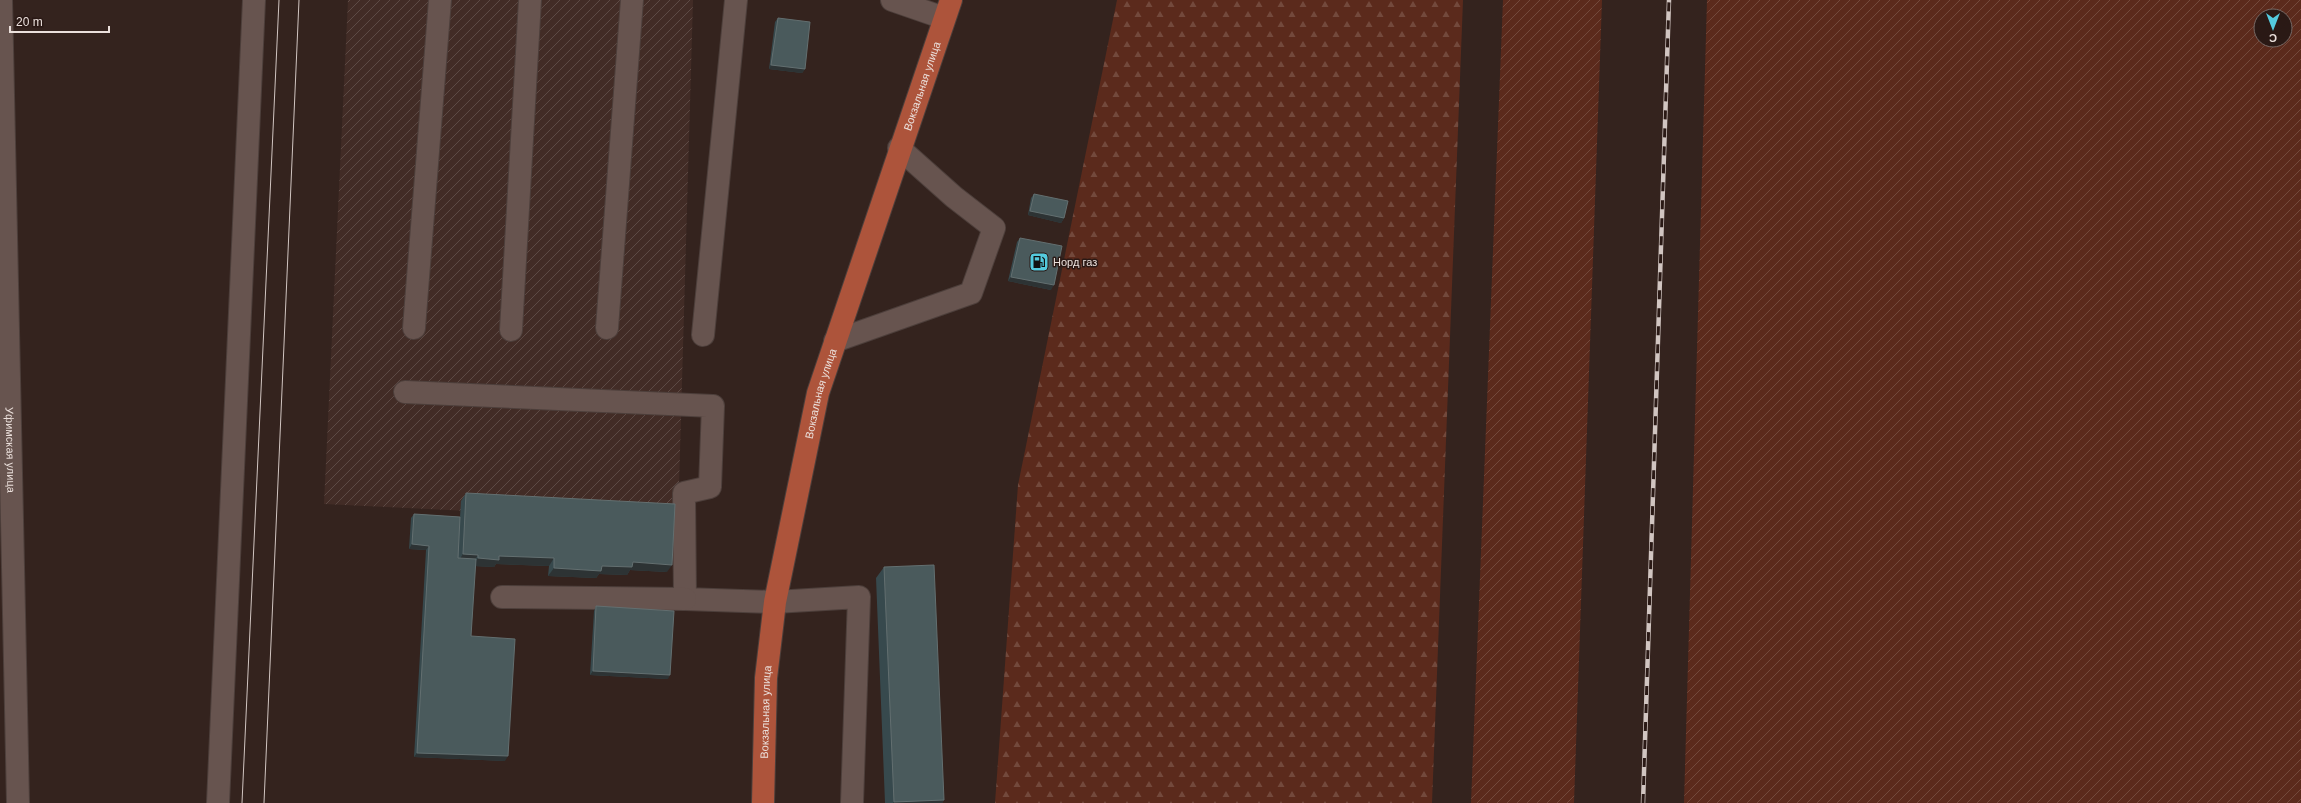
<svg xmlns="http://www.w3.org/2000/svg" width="2301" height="803" viewBox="0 0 2301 803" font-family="Helvetica,sans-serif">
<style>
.industrial{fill:url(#industrial-furrows)}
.forest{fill:url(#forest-firs)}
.garden{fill:url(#garden-furrows);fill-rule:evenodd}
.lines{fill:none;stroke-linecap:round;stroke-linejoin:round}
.minor-casing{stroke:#4d3f3b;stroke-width:24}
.major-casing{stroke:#4d3f3b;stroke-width:24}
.minor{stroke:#67544f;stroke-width:22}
.major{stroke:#ad543b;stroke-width:22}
.tram{stroke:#d1c5c1;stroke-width:1}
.rail-casing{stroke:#d1c5c1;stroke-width:4.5}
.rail{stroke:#2a1915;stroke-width:3;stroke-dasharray:9;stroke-linecap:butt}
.wall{fill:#37494d}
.shaded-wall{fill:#2d3334}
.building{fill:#4a5a5c;stroke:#636f70}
.labels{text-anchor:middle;stroke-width:3;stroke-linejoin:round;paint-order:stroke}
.street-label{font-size:11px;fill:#ebe0dc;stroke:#2a1915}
.poi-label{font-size:11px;fill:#ebe0dc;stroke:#2a1915;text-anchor:start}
</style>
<defs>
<pattern id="industrial-furrows" width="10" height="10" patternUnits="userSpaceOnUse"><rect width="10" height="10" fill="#422c26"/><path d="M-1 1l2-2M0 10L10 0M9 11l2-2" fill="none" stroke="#5d4a45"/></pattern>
<pattern id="forest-firs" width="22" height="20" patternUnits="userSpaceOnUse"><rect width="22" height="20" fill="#5b2a1c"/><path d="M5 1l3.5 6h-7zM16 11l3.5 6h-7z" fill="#73493c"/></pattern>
<pattern id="garden-furrows" width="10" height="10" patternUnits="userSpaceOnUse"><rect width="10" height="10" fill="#5b2a1c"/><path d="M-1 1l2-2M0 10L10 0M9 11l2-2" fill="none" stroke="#73493c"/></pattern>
</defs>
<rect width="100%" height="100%" fill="#34231e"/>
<!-- industrial -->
<path class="industrial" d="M348,0H693L678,521L324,504Z"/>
<!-- forest -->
<path class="forest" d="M1117,0H1463L1432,803H995L1018,485Z"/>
<!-- garden -->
<path class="garden" d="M1503,0H1602L1574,803H1471Z
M1707,0H2301V803H1684ZM2261,16H2285V40H2261Z"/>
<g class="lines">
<!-- minor casing -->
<g class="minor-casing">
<g id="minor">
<path id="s1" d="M1,0L18,803"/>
<path d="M892,0L944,18"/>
<path d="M414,328L440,0"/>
<path d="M607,328L632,0"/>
<path d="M511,330L530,0"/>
<path d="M703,335L736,0"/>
<path d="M835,341L971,293L994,228L954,197L899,148"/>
<path d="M405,392L713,406L710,487L684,493L685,599L775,602L859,597L852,803"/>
<path d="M502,597L685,599"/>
<path d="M218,803L254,0"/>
</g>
</g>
<!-- major casing -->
<g class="major-casing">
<g id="major">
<path id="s2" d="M763,803L766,678L775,602L818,393L951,0"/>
</g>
</g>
<!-- minor -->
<use href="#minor" class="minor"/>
<!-- major -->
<use href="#major" class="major"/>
<!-- tram -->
<path class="tram" d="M242,803L279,0
M264,803L299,0"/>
<!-- rail casing -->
<g class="rail-casing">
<path id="rail" d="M1643,803L1669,0"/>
</g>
<!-- rail -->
<use href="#rail" class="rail"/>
</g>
<!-- wall -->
<path class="wall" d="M778,18L805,69L802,73L769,69L775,22Z
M1034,194L1064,218L1061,223L1028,215L1031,198Z
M1020,238L1051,290L1008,281L1017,242Z
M466,493L667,572L630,570L627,575L599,574L596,578L548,576L549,566L496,564L494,567L475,566L471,636L505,761L414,757L426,550L409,549L411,518L414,514L460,517L461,501Z
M884,567L944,800L942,803H885L876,578Z
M596,606L668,679L590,675L594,611Z"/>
<!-- shaded-wall -->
<path class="shaded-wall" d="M771,65L805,69L802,73L769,69Z
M1030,211L1064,218L1061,223L1028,215Z
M1011,277L1054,285L1051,290L1008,281Z
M412,544L429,546L426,550L409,549Z
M463,554L478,555L473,563L458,562Z
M499,556L554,558L549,566L496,564L494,567L472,566L478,558Z
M633,562L672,565L667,572L630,570L627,575L599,574L596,578L548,576L554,568L602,566Z
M593,671L670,675L668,679L590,675Z
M417,753L508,756L505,761L414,757Z
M944,800L942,803H893L894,802Z"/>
<!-- building -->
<path class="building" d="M778,18L810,22L805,69L771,65Z
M1034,194L1068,201L1064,218L1030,211Z
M1020,238L1062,246L1054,285L1011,277Z
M466,493L675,504L672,565L633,562L632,567L602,566L601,571L554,568V558L499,556V560L478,558V555L463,554Z
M414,514L460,517L458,558L476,559L471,636L515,639L508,756L417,753L429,546L412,544Z
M934,565L944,800L894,802L884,567Z
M596,606L674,611L670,675L593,671Z"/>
<!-- icons -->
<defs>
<g id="fuel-square" transform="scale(1)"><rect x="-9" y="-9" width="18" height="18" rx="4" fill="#54cade" stroke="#2a1915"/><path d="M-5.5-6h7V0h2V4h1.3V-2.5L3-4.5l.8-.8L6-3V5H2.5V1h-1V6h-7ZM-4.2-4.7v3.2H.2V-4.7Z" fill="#111"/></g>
</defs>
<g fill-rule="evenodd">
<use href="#fuel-square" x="1039" y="262"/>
</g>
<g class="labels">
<!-- street labels -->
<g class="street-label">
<text dy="4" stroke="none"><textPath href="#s2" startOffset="739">Вокзальная улица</textPath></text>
<text dy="4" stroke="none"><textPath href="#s2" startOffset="415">Вокзальная улица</textPath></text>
<text dy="4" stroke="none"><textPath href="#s1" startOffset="450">Уфимская улица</textPath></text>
<text dy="4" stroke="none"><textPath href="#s2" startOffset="91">Вокзальная улица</textPath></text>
</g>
<!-- poi labels -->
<g class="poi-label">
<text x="1053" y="266">Норд газ</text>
</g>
</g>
<!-- north arrow -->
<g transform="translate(2273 28) rotate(180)"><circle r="19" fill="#2a1915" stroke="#776965"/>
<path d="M0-3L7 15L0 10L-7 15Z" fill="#54cade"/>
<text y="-6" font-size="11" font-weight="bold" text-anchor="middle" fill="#ebe0dc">С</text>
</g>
<!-- scale -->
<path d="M10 26v6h99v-6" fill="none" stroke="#ebe0dc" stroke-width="2"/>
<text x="16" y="26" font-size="12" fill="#ebe0dc" stroke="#2a1915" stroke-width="3" paint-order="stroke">20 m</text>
</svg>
